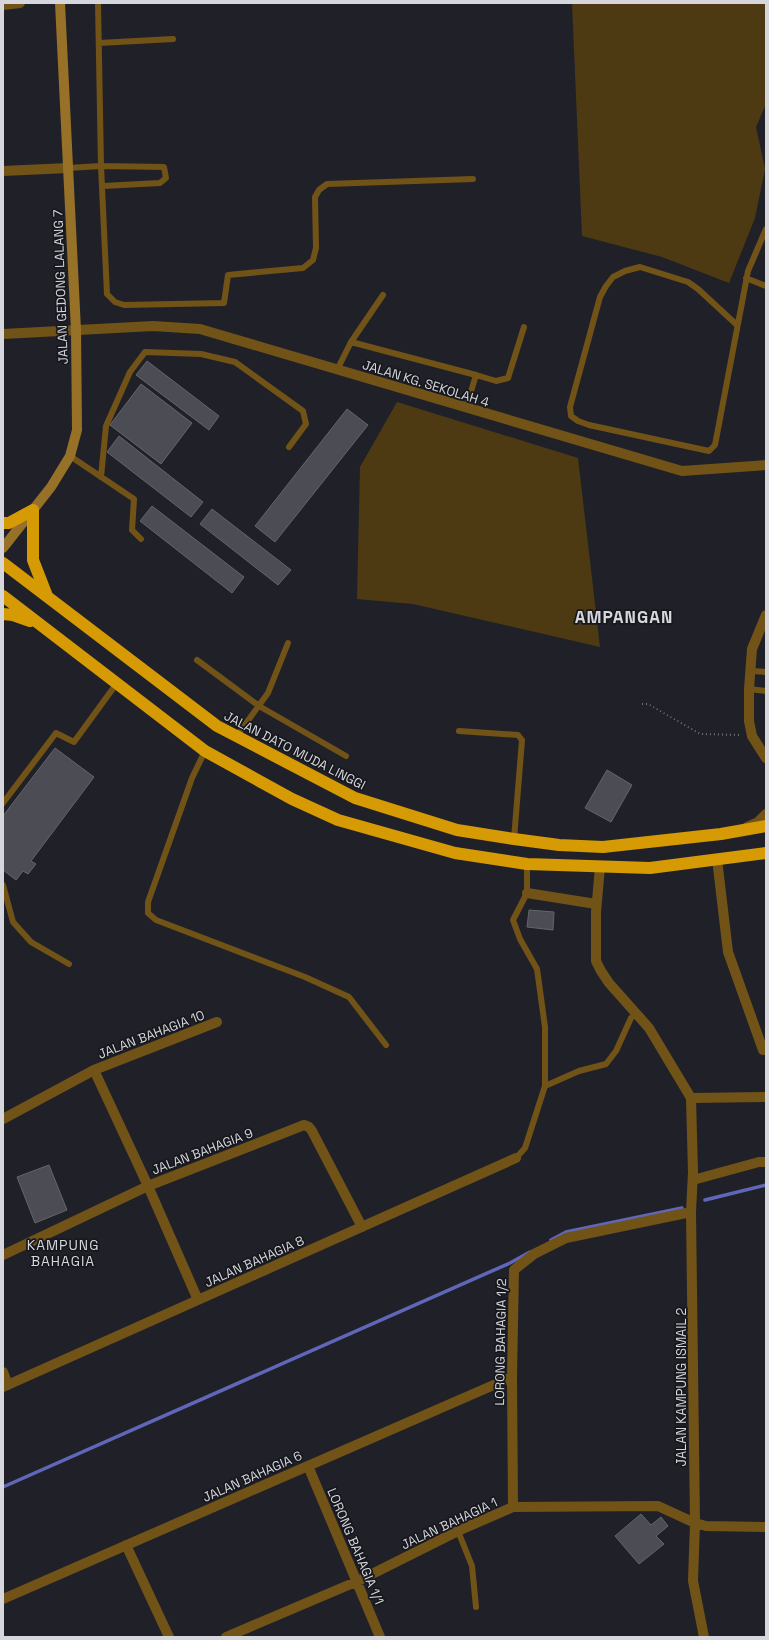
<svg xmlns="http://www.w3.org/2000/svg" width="769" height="1640" viewBox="0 0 769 1640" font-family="'Space Grotesk',sans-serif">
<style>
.green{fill:#4d3a13}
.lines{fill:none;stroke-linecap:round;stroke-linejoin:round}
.stream{stroke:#6067b9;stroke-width:3.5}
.building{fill:#4b4c54;stroke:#63656d}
.path{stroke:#717278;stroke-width:2;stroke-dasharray:1 3;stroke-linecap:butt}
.lane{stroke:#715318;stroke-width:6}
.street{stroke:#715318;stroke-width:10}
.secondary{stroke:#977127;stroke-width:10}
.highway{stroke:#d69a04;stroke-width:12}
.labels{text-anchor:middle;stroke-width:3.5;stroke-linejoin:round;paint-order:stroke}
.street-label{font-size:13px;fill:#d6d7dc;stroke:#17181e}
.neighbourhood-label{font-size:14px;letter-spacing:1px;fill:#d6d7dc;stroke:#17181e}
.district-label{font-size:17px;font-weight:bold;letter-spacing:1px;fill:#d6d7dc;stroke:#17181e}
</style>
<rect width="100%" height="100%" fill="#202128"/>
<!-- green -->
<path class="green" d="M572,3H766V104L756,127L765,169L755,218L729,283L662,257L582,236Z
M397,402L578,458L600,647L413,604L357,599L360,467Z"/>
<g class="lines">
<!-- stream -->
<path class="stream" d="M705,1200L766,1185
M551,1240L566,1232L682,1208
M3,1487L510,1263L530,1252"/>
</g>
<!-- building -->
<path class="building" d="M147,361L219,416L209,430L136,375Z
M141,384L192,423L161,464L110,425Z
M347,409L368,425L275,542L255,526Z
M119,436L203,502L191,517L107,452Z
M152,506L244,577L232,593L140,521Z
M212,509L291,570L278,585L200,524Z
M55,748L94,777L31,861L36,864L28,874L23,871L16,880L3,870V816Z
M607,770L632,785L611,822L585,808Z
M529,910L554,912L553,930L527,927Z
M49,1165L67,1210L35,1223L17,1177Z
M641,1514L651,1525L661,1517L668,1526L656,1536L664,1544L639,1564L615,1536Z"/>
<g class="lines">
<!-- path -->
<path class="path" d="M642,704H648L700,734L741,735"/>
<!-- lane -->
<path class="lane" d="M98,3L101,166L107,294L115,302L124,305L224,303L228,275L303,268L313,260L316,248L315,197L319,190L327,184L473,179
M99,43L173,39
M68,168L101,166L164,167L166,178L160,183L103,186
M746,278L766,286
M737,325L698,289L688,282L640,267L625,271L613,277L606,286L600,297L570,407L571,416L578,421L589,425L709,451L715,445L748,271L766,229
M351,342L383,295
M337,370L351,342L476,375L466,408
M476,375L496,381L508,378L524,327
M70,456L134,499L132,530L141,539
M101,477L106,426L130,372L145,352L201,354L235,362L303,411L306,424L289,447
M197,660L259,706L346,756
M751,671L766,672
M749,689L766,691
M459,731L518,735L522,740L514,839
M236,737L268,693L288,643
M205,751L192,778L148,902V913L156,920L305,977L349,997L386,1045
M3,803L56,733L74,742L117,683
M3,885L13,922L31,942L69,964
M545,1086L579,1071L606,1064L616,1051L631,1018L637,1013
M516,1158L525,1148L545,1086V1027L537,969L520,939L513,920L527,893V864
M458,1531L472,1566L476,1607"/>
<!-- street -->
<path class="street" d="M3,5L20,3
M3,171L68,168
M3,334L153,326L200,329L682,471L766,465
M766,615L752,649L749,689V721L752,736L766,758
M747,827L758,822L766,814
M717,859L728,952L763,1050
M600,867L596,912V961L601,971L609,983L649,1028L691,1098L693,1172L691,1212L695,1523L706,1526L766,1527
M527,893L596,904
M94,1070L148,1186L198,1300
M691,1098L766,1097
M3,1119L94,1070L217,1022
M693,1180L759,1162H766
M3,1255L148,1186L304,1125L309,1127L312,1131L362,1227
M3,1372L8,1385
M3,1387L516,1158
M308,1466L380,1637
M513,1507L512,1377L514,1270L534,1254L566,1238L691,1212
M126,1545L169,1637
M3,1599L512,1377
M226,1637L358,1581L458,1531L513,1507L658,1506L695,1523L693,1581L704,1637"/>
<!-- secondary -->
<path class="secondary" d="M3,548L51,487L70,456L77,430L76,330L60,3"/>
<!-- highway -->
<path class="highway" d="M3,523H9L33,510V560L47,596
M3,563L217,726L355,798L457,830L514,839L559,845L603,847L721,834L766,826
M3,596L205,751L292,799L338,820L455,853L527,864L650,868L766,853
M3,614L13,615L30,621"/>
</g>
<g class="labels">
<!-- street labels -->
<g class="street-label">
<text transform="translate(60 287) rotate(-92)" y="5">JALAN GEDONG LALANG 7</text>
<text transform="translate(426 383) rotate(17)" y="5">JALAN KG. SEKOLAH 4</text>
<text transform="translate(295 750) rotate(27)" y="5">JALAN DATO MUDA LINGGI</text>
<text transform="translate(151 1034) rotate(-21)" y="5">JALAN BAHAGIA 10</text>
<text transform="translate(202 1151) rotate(-21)" y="5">JALAN BAHAGIA 9</text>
<text transform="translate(254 1261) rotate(-24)" y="5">JALAN BAHAGIA 8</text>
<text transform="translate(500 1342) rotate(-89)" y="5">LORONG BAHAGIA 1/2</text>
<text transform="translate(681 1387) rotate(-90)" y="5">JALAN KAMPUNG ISMAIL 2</text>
<text transform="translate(252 1476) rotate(-24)" y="5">JALAN BAHAGIA 6</text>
<text transform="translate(449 1523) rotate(-25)" y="5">JALAN BAHAGIA 1</text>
<text transform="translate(356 1546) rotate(67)" y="5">LORONG BAHAGIA 1/1</text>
</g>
<!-- neighbourhood labels -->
<g class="neighbourhood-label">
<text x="63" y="1250">KAMPUNG<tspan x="63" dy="16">BAHAGIA</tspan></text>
</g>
<!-- district labels -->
<g class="district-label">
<text x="624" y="623">AMPANGAN</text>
</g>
</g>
<!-- border -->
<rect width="769" height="1640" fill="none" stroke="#d6d7dc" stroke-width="8"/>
</svg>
